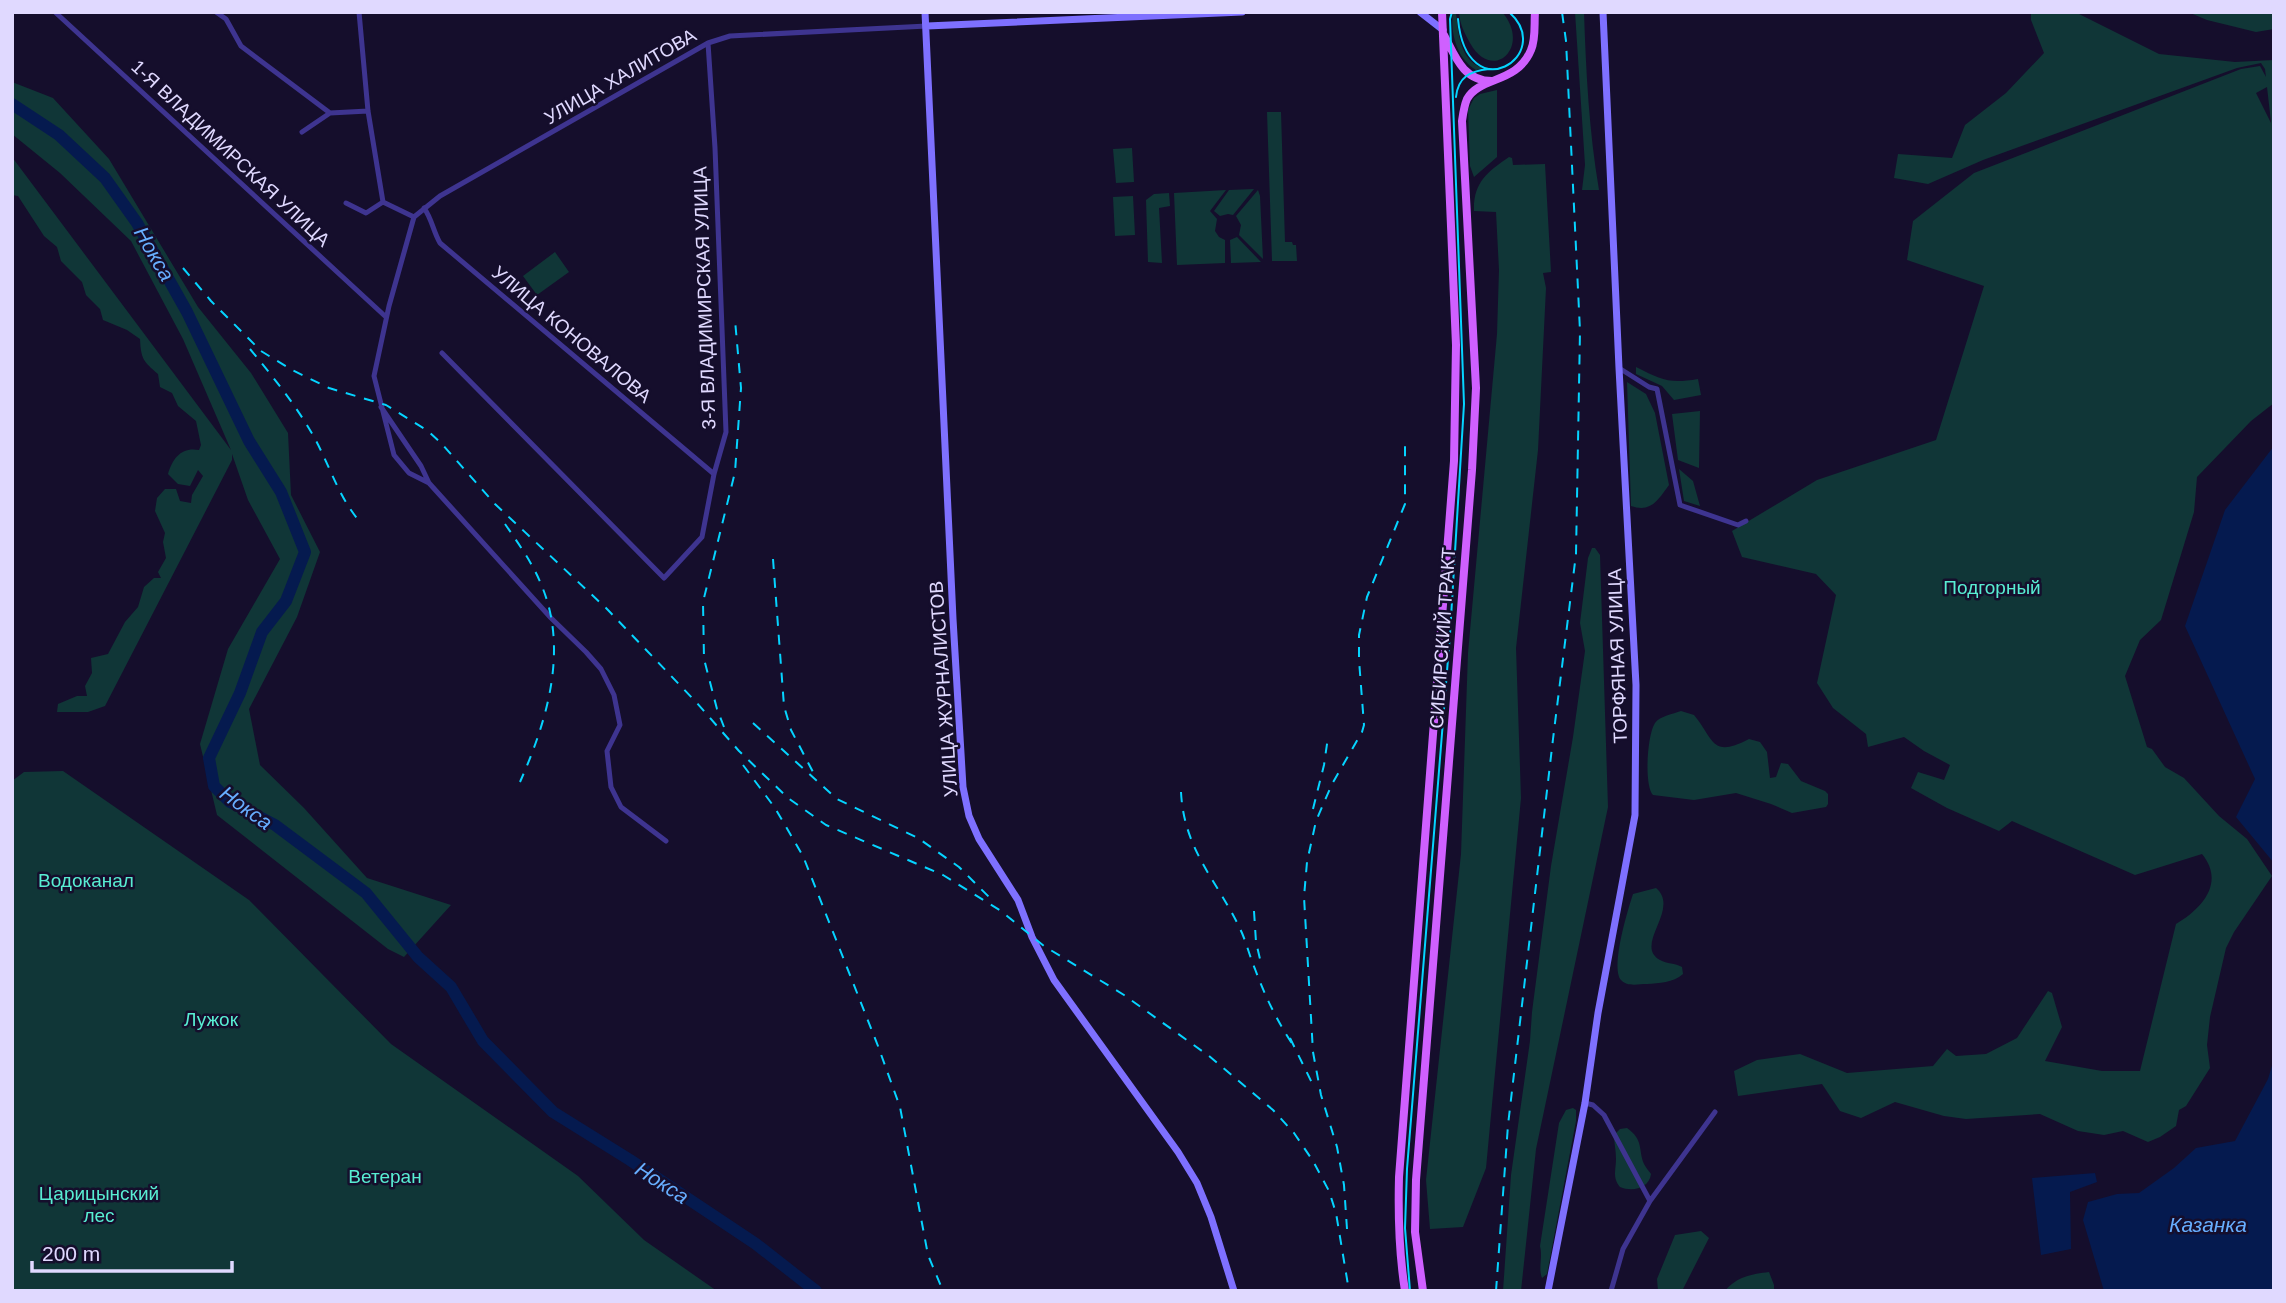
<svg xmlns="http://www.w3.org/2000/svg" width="2286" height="1303" viewBox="0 0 2286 1303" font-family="Arial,sans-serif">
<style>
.green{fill:#103637;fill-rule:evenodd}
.water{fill:#051a4f}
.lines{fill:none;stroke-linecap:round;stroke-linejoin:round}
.river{stroke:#051a4f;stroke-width:12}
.street{stroke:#3e3490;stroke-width:5}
.secondary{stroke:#7e70ff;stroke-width:7}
.primary{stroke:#cf60ff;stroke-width:8}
.tram{stroke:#05d4ff;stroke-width:2}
.rail{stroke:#05d4ff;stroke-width:2;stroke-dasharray:10 9;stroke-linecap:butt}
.labels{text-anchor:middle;stroke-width:5;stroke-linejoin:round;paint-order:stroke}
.street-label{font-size:19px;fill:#e0d9ff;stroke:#150e2c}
.park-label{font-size:19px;fill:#58edd2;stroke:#150e2c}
.water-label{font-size:21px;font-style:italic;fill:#67aeff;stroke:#150e2c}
</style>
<rect width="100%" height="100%" fill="#150e2c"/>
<!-- green -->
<path class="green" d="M1453,12H1456C1458,33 1460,61 1483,68L1476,70C1457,59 1450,33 1453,12Z
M1459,12H1502C1532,46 1493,84 1470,43C1464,32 1460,25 1459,12Z
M1575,12H1584C1586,72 1589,131 1599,190H1582L1585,165Z
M2031,12H2075L2159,54L2235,62L2274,60V403L2251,421L2197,477L2194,512L2161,620L2140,640L2125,676L2147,747L2152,749L2165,767L2184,778L2219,816L2247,839L2272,876L2234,932L2226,948L2210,1017L2207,1045L2210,1068L2186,1106L2179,1110L2176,1126L2160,1137L2148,1142L2123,1131L2104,1135L2078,1131L2040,1114L1966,1119L1944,1116L1895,1102L1861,1118L1840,1111L1822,1084L1738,1096L1734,1071L1757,1060L1800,1054L1847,1073L1933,1066L1947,1049L1956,1056L1986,1054L2017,1038L2048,991L2052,993L2062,1027L2045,1061L2102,1071H2140L2176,924C2203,908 2225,882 2202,854L2135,875L2012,821L1999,831L1947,808L1911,788L1918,772L1944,780L1950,765L1924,751L1904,737L1868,747L1866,734L1833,708L1817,683L1836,595L1816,574L1742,557L1732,531L1817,480L1936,440L1984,286L1907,260L1913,221L1974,173L2241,69L2260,66L2266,77L2265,69L2261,63L2237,68L1983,160L1928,184L1894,178L1898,154L1952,158L1965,125L2006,93L2044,53L2031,20ZM2267,87L2271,122V123L2256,93Z
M2188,12H2274V29L2256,32L2207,20Z
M12,82L53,98L109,159L198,307L251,373L288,433L291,495L320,552L297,617L249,709L260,765L304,808L367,878L451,905L404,957L388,949L217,815L200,744L228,649L280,559L248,500L232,454V460L105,706L88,712H57L58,704L77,696H87L85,686L92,673L91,658L108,654L125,622L138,607L144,587L154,578H161L158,572L166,558L163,542L165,533L155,511L157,498L165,489H176L180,501L191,503L192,495L203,476L198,470L190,486L178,484L168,474C173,457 182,447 199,450L201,445L196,421L178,406L172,393L160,387L158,374C143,361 141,359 140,339L127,330L103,320L100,309L86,295L82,282L61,261L57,247L44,236L18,196L12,195V157L231,450L183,339L131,241L60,173L12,134Z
M1497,90V157L1474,177L1470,166L1468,110L1474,98L1480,94Z
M1267,112H1281L1285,242H1292L1293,245H1296L1297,261H1272Z
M1132,148L1134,182L1116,183L1113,149Z
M1509,157L1512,158L1513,165L1545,164L1551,272L1543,273L1546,288L1538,450L1516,648L1521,798L1486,1168L1463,1227L1430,1229L1426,1180L1461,854L1468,653L1497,334L1499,270L1496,212L1474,211C1473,183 1487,172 1509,157Z
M1254,189L1233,215L1228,214L1220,216L1214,211L1229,190Z
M1226,190L1210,211L1217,219L1215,231L1219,237L1225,240V263L1177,265L1174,193Z
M1258,190L1260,196L1263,259L1239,235L1241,225L1236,216Z
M1169,193L1170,206L1159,208L1162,263L1148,262L1146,200L1154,194Z
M1133,196L1135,235L1115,236L1113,197Z
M1237,237L1261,262L1231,263L1230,240Z
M555,252L569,272L537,295L523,276Z
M1636,367C1662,380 1669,384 1698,379L1701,395L1674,400L1662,386L1636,374Z
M1627,382L1646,394L1655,413L1669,485C1658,500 1651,513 1631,506Z
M1700,411L1699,468L1678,460L1672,414Z
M1679,469L1693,481L1700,506L1684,501Z
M1592,548H1595L1600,555L1608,807L1536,1149L1521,1291H1503L1511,1175L1530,1041L1532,1012L1551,866L1573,737L1585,651L1580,623L1588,558Z
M1681,711L1694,715C1714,739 1711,759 1749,739L1760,742L1767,752L1770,778L1776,777L1781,763L1788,764L1801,781L1825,791L1828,794V804L1826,807L1792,813L1771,804L1736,793L1694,800L1653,795C1644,786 1647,735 1655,723C1660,716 1673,714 1681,711Z
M63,771L249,900L391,1044L578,1176L644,1240L717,1291H12V781L24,772Z
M1656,888C1681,909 1633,945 1660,960C1667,964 1675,963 1682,967L1683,974C1673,983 1659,983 1647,984C1638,984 1627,987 1621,980C1610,968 1628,909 1633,894Z
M1573,1108L1576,1110V1121L1547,1274L1542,1278C1538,1268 1543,1257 1540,1246L1559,1123L1566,1110Z
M1627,1128C1644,1140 1638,1150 1644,1164C1646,1168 1649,1171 1651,1174C1649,1189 1632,1192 1620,1187C1612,1177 1616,1170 1616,1159C1616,1150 1614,1143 1614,1135L1620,1129Z
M1701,1231L1709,1238L1682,1291H1658L1657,1279L1675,1235Z
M1769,1272L1774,1285V1291H1725C1736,1277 1752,1274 1769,1272Z"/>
<!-- water -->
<path class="water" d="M2274,446V863L2236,817L2255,779L2185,626L2225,510Z
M2274,1059V1291H2104L2083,1220L2088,1202L2117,1194L2139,1193L2174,1168L2196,1148L2235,1141L2268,1079Z
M2095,1173L2097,1182L2070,1192L2071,1249L2041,1255L2032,1178Z"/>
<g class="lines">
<!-- river -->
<path class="river" d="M12,104L59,135L105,178L137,223L187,312L249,441L281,492L305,552L286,601L262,632L240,693L209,758L214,786L230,802L275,825L366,893L418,957L451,987L483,1041L553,1112L630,1160L756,1244L816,1291"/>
<!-- street -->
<path class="street" d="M55,12L386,317
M216,12L226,19L241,46L330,113L368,111
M359,12L368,111L383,202L414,217
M302,132L330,113
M346,203L366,213L383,202
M424,208C432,219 433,231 440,243L714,474
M414,217L440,196L708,43L730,36L927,26
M414,217L389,306L374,376L394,455L409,473L429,483
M442,353L664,578L702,537L714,474L726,432L715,148L708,43
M1619,368L1649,387L1657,389L1680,505L1738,525L1746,521
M381,407L421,466L429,483L551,618L586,652L601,669L614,695L620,725L607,751L611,787L621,807L666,841
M1585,1103L1593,1105L1604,1115L1650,1201
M1611,1291L1623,1249L1650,1201L1715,1112"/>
<!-- secondary -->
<path class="secondary" d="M925,12L953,619L963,787L969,816L979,839L1018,900L1032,937L1054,980L1178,1152L1197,1183L1211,1217L1234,1291
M1420,12L1443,30
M927,26L1242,12
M1548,1291L1585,1103L1598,1013L1635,815L1636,685L1619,368L1603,12"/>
<!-- primary -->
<path class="primary" d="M1444,35C1455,56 1463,81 1492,81
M1405,1291C1399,1253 1398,1215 1399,1177L1454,461L1456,345L1442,12
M1423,1291L1415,1232L1416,1180L1472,470L1476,388L1462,121C1463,114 1464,106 1467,99C1480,76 1517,84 1531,50C1536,39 1534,24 1535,12"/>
<!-- tram -->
<path class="tram" d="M1458,19C1467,112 1557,55 1509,12
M1456,97C1458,77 1470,71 1489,69
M1410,1291L1405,1228L1407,1169L1450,634L1464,404L1450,19L1452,12"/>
<!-- rail -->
<path class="rail" d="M183,268L211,301L261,351L292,370L329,388L386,405L428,431L441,443L495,504L607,609L696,702L739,751L788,798L826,825L943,875L1001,911L1044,946L1124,995L1209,1056L1273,1110L1294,1133L1313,1161L1329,1191L1336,1213L1349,1291
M250,349C273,377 296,405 314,437C330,466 338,496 360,522
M505,524C518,543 532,562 541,584C569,649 547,721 520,782
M773,559L784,706L791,730L813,772
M753,723L837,799L918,838L959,867L990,898
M724,727L717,709L704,659L703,602L735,472L741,388L735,320
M743,765L775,808L803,856L878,1046L900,1107L928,1255L943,1291
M1181,792C1184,852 1219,882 1242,933C1247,945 1250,957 1255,969C1265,996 1277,1021 1293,1045
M1313,809L1324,765L1328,737
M1254,911L1256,942L1260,959
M1290,1038L1313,1085
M1347,1229L1344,1185L1337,1147L1321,1095L1313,1052L1304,897L1307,862L1316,821L1332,784L1362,732L1364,725L1359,660V635L1367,597L1405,504V439
M1496,1291L1508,1125L1553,739L1576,554L1580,331L1566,41L1562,12"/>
</g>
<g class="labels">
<!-- street labels -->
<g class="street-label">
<text transform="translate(620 76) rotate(-30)" y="7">УЛИЦА ХАЛИТОВА</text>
<text transform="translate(231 153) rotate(43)" y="7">1-Я ВЛАДИМИРСКАЯ УЛИЦА</text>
<text transform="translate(704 298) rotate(-92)" y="7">3-Я ВЛАДИМИРСКАЯ УЛИЦА</text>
<text transform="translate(572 334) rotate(40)" y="7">УЛИЦА КОНОВАЛОВА</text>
<text transform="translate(1442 638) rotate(-86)" y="7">СИБИРСКИЙ ТРАКТ</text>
<text transform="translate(1617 656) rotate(-92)" y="7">ТОРФЯНАЯ УЛИЦА</text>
<text transform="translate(943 689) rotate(-94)" y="7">УЛИЦА ЖУРНАЛИСТОВ</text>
</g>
<!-- park labels -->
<g class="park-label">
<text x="1992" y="594">Подгорный</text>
<text x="86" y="887">Водоканал</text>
<text x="211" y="1026">Лужок</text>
<text x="385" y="1183">Ветеран</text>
<text x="99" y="1200">Царицынский<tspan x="99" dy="22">лес</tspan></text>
</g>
<!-- water labels -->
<g class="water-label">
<text transform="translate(154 254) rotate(60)" y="7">Нокса</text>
<text transform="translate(246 808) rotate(36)" y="7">Нокса</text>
<text transform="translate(662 1183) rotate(33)" y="7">Нокса</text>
<text x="2208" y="1232">Казанка</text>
</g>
</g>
<!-- border -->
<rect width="2286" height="1303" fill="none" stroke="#e0d9ff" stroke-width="28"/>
<!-- scale -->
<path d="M32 1261v10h200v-10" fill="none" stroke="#e0d9ff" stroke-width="3.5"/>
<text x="42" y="1261" font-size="21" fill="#e0d9ff" stroke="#150e2c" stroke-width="5" paint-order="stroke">200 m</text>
</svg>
